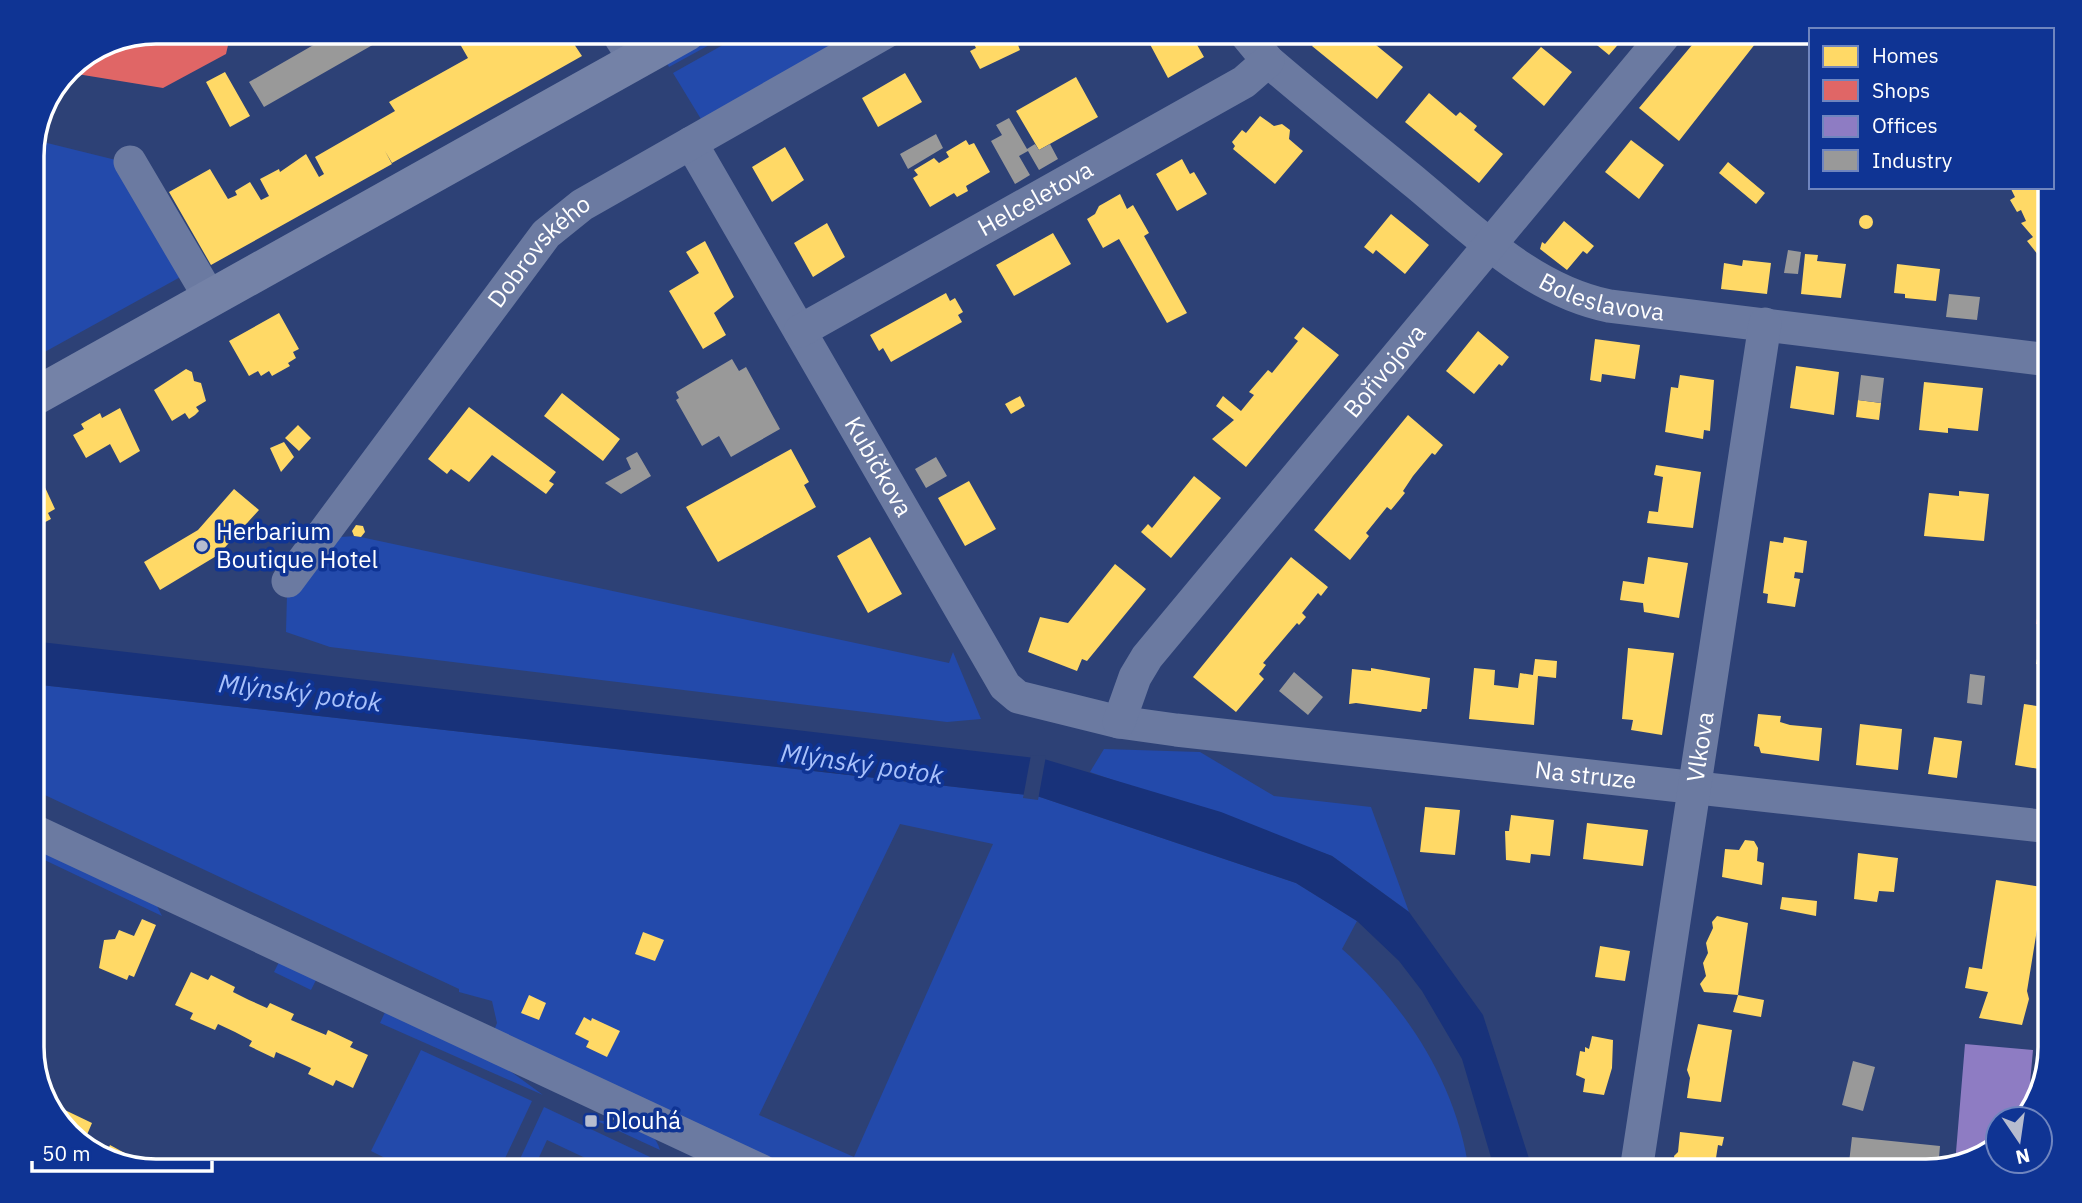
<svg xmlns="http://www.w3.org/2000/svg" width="2082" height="1203" viewBox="0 0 2082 1203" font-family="'IBM Plex Sans',sans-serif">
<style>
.green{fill:#234aab;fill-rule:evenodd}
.water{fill:#18327a}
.pier{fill:#2d4176}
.homes{fill:#ffd966}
.shops{fill:#e06666}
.offices{fill:#8e7cc3}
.industry{fill:#999}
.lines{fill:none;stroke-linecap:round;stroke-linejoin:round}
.minor{stroke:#6b7aa1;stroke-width:33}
.major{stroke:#7482a7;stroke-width:38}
.poi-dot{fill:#b6bccf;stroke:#0f3494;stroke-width:2.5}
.labels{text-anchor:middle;stroke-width:7;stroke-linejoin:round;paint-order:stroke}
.street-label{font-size:24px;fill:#fff;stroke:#0f3494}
.poi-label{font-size:24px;fill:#fff;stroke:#0f3494;text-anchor:start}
.water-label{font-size:26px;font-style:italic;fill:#a8c1fb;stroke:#0f3494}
.rim{fill:none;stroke:#fff;stroke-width:3.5}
</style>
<rect width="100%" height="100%" fill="#2d4176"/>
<!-- green -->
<path class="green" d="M718,32H733L669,67L666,61Z
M746,32H867L704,124L673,73Z
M35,140L120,161L184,275L32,359V148Z
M356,536L949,663L953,652L981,719L947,722L330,647L286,632L287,594L340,537Z
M32,684L1037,796L1296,883L1357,921L1342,949C1407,1007 1457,1085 1469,1171H789L493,1033L497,1023L492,1001L459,992V989L32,789ZM900,824L993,844L854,1157L759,1115Z
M1104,749L1200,752L1274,796L1371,807L1409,912L1332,856L1090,772Z
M32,844L157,906L162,916L32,854Z
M280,960L317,978L311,990L274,972Z
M386,1010L502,1065L543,1095L380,1023Z
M421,1050L532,1101L499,1171H411L371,1151Z
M544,1107L650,1157L643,1171H613L547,1140L535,1166L520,1159Z
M595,1120C616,1123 654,1124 660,1150Z"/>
<!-- water -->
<path class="water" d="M32,641L1044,759L1221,812L1332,856L1409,912L1483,1015L1533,1171H1495L1462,1059L1422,991L1399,961L1357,921L1296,883L1037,796L32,684Z"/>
<!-- pier -->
<path class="pier" d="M1031,755L1046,756L1038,800L1023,798Z"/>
<!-- homes -->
<path class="homes" d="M453,32H566L582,56L392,163L385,151L392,164L211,265L169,192L210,169L228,199L237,195L235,191L250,182L261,200L269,196L260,179L279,169L280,172L306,154L319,177L324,174L315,157L395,111L389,102L468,58Z
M977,32H1042L1018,45L1020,50L980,69L970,51L976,48L970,36Z
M1151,32H1194L1198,37L1196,43L1204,57L1168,78L1145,35Z
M1323,32H1367L1379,41L1376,45L1403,67L1377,99L1312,46Z
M1581,32H1629L1609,55Z
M1703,32H1750L1759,39L1679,141L1639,108Z
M1541,47L1572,72L1544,106L1512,78Z
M225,72L250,116L230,127L206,82Z
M905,73L922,102L878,127L862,98Z
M1076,77L1098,117L1039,150L1016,111Z
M1429,93L1456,116L1460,112L1477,126L1474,130L1503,154L1479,183L1405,122Z
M1260,116L1274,126L1282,124L1290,130L1289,139L1303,151L1275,184L1233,149L1235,146L1232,142L1242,130L1246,133Z
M966,140L969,145L974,143L990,172L966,186L968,191L957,197L954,193L930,207L913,178L918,175L914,170L934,158L939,163L949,157L946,152Z
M1631,140L1664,165L1639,199L1605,172Z
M785,147L804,180L772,202L752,167Z
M1182,159L1190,174L1194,172L1207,194L1177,211L1156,174Z
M1728,162L1765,193L1756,204L1719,173Z
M2010,187H2050V270L2027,241L2033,237L2021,223L2026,221L2021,210L2017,212L2010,200L2015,197Z
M1120,194L1127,209L1133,205L1149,233L1144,236L1187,313L1167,323L1119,239L1103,248L1087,219L1095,214L1099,206Z
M1391,214L1429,245L1405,274L1376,250L1373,254L1364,247Z
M1859 222a7 7 0 1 1 14 0a7 7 0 1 1-14 0Z
M1564,221L1594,246L1587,254L1583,251L1567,270L1540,249L1542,242L1545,244Z
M827,223L845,257L813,277L794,243Z
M1053,233L1071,264L1014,296L996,265Z
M705,241L734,297L714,313L726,335L703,349L669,291L699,273L686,252Z
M1805,254L1818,255L1817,261L1846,264L1841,298L1801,294Z
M1743,260L1771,263L1767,294L1721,289L1724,263L1742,266Z
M1897,264L1940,269L1936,301L1905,298V294L1894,293Z
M946,293L950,301L955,298L963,312L958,315L962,322L891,362L883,348L879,351L870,335Z
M279,313L299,349L293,352L296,358L288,363L290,366L272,376L269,371L261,376L258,371L249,376L229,341Z
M1303,327L1339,355L1246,467L1212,439L1234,420L1216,406L1223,396L1241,411L1254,395L1249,392L1268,370L1272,373L1298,341L1294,338Z
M1478,331L1509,357L1502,366L1499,364L1474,394L1446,371Z
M1595,339L1640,345L1635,379L1602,374L1601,382L1590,380Z
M1796,366L1839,372L1834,415L1790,408Z
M186,369L192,372L194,381L201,383L206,401L196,407L199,411L195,415L189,419L185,413L172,421L154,390Z
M1680,375L1714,380L1710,431L1704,430L1703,439L1665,432L1671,387L1678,388Z
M1924,382L1983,388L1978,431L1948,428V433L1919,430Z
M562,393L620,439L603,461L544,416Z
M1020,396L1025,406L1011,414L1005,404Z
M1858,400L1881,403L1879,420L1856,417Z
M469,407L556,472L549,481L554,484L546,494L492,455L469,482L451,469L447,474L428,459Z
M120,408L140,451L120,463L110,444L86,458L73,435L84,429L81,424L100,413L102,418Z
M1408,415L1443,445L1435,455L1432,453L1413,476L1403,491L1405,493L1391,510L1387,507L1366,533L1369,536L1350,560L1314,530Z
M298,425L311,438L299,451L285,438Z
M284,442L294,457L281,472L270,448Z
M791,449L809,482L804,485L816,507L718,562L686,507Z
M1656,465L1701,472L1693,528L1647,523L1649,511L1658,512L1663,477L1654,475Z
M32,469L37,470L55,509L48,513L51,519L32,529Z
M1194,476L1221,498L1171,558L1141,532L1148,524L1152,528Z
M969,481L996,529L965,546L938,498Z
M234,489L259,510L218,555L160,590L144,562L198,530Z
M1959,491L1989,494L1984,541L1924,536L1929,493L1959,496Z
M356,525L363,526L365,532L361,537L354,536L352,531Z
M870,537L902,594L868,613L837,556Z
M1784,537L1807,541L1803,573L1795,572L1794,578L1800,579L1795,607L1767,603L1768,594L1763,593L1770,541L1783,543Z
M1291,557L1328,587L1321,596L1318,593L1302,613L1306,617L1299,625L1297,623L1263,663L1266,665L1259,674L1264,679L1236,712L1193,677Z
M1648,557L1688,563L1679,618L1644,612L1643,603L1620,600L1623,581L1644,584Z
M1115,564L1146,589L1087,661L1082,659L1077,671L1028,652L1040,617L1068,623Z
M2048,626H2050V666L2036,664L2040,642L2045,643Z
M1628,648L1674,653L1662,735L1631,730L1633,720L1622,719Z
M1535,659L1557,661L1556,678L1538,676L1534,725L1469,719L1474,668L1495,670L1494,685L1518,688L1520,673L1533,675Z
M1371,668L1430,678L1427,709H1422L1421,712L1356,703L1349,704L1352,669L1371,671Z
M2024,704L2049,708L2048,714H2050V764L2040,762L2039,769L2015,765Z
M1758,714L1781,716L1780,722L1790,725L1822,728L1819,761L1761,753L1759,747L1754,746Z
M1860,724L1902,729L1898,770L1856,765Z
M1934,737L1962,741L1957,778L1928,774Z
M1425,807L1460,810L1455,855L1420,852Z
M1511,815L1554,820L1550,856L1531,854L1530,863L1506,860L1505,831H1509Z
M1587,823L1648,830L1643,866L1583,859Z
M1745,840L1754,841L1758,848L1757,861L1764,863L1762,885L1722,877L1725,849L1739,850Z
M1858,853L1898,858L1894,892L1879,891L1877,902L1854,899Z
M1996,880L2042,887L2046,892L2042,899L2027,991L2029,999L2022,1025L1979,1018L1988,992L1965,988L1969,967L1982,969Z
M1782,897L1817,901L1816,916L1780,909Z
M1717,916L1748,923L1738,995L1704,992L1700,984L1706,976L1703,963L1708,953L1706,943L1713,928L1712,922Z
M142,919L156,925L134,977L129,975L127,980L99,968L104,940L115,939L119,930L134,936Z
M643,932L664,940L655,961L635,954Z
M1600,946L1630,951L1625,981L1595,977Z
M191,972L208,980L211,975L235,987L233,992L249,1000L267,1008L270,1003L294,1014L291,1020L326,1035L328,1030L353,1042L350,1047L368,1055L353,1088L336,1080L333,1086L308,1074L311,1068L294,1060L276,1052L274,1058L249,1046L252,1041L235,1032L218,1024L215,1030L190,1019L193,1013L175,1005Z
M529,995L546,1003L539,1020L521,1013Z
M1738,995L1764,1000L1761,1017L1733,1012Z
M584,1017L591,1021L592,1018L620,1031L607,1057L586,1047L589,1041L575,1034Z
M1698,1024L1732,1030L1721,1102L1687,1098L1690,1078L1687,1070Z
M1592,1036L1613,1040L1612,1068L1604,1095L1583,1092L1585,1079L1576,1075L1580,1051L1585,1052V1047L1589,1049Z
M46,1101L92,1123L83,1144L48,1110Z
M1680,1132L1724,1137L1722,1146L1718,1145L1714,1171H1676L1674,1156L1678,1152Z
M110,1145L156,1170L157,1167L167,1171L155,1172L104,1158Z"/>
<!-- shops -->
<path class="shops" d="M163,32H231L226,54L163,88L77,74L70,66L108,41L142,34L154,36Z
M2042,588L2050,590V626L2036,624Z"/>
<!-- offices -->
<path class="offices" d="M1965,1044L2033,1050L2027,1116L2024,1119H1998V1146L1989,1155L1955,1164Z"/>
<!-- industry -->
<path class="industry" d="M336,32H369L376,43L264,107L249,82Z
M1009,118L1027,149L1035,144L1039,150L1050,144L1058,159L1039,170L1028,151L1019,156L1030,175L1015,184L991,141L1002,135L996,125Z
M936,134L943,148L908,169L900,154Z
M1788,250L1801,252L1798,274L1784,273Z
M1949,294L1980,297L1977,320L1946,317Z
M732,359L739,371L746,367L780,429L731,457L719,436L702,446L676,400L679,398L676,392Z
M1861,375L1884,378L1881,403L1858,400Z
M637,452L651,476L621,494L605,483L631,469L626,458Z
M936,457L947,476L926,488L915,469Z
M1294,672L1323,697L1308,715L1279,691Z
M1970,674L1985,676L1982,705L1967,703Z
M1853,1061L1875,1067L1863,1111L1842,1105Z
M1852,1137L1940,1146L1938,1169L1927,1171H1848Z"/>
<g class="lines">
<!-- minor -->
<g class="minor">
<path d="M617,32L635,60"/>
<path id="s1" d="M1244,32L1268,61C1317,103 1367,143 1417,184C1476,233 1532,290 1609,306L2050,360"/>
<path id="s2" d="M691,143L1005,686L1018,697L1119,722L1176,730L2050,827"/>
<path d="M130,162L210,298"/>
<path id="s3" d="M800,331L1244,82L1268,61"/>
<path id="s4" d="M288,581L546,234L582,205L886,32"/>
<path id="s5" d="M1119,722L1135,677L1147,657L1667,32"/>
<path d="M32,830L762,1171"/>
<path id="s6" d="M1636,1171L1765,324"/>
</g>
<!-- major -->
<path class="major" d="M32,398L687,32"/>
</g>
<!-- markers -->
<g class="poi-dot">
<circle cx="202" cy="546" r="7"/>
<rect x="584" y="1114" width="14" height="14" rx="3.5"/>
</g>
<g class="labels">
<!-- street labels -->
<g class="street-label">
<text dy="8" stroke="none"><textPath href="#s3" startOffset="270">Helceletova</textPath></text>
<text dy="8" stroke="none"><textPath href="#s4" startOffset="415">Dobrovského</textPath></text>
<text dy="8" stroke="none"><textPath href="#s1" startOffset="452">Boleslavova</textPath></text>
<text dy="8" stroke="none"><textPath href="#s5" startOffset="443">Bořivojova</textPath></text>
<text dy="8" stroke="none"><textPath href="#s2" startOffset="374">Kubíčkova</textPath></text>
<text dy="8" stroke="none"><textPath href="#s6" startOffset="429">Vlkova</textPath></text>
<text dy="8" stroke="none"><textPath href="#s2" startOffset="1218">Na struze</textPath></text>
</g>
<!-- poi labels -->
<g class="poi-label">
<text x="216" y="540">Herbarium<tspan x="216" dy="28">Boutique Hotel</tspan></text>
<text x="605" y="1129">Dlouhá</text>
</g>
<!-- water labels -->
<g class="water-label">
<text transform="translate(300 693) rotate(7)" y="9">Mlýnský potok</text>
<text transform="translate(862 764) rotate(8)" y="9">Mlýnský potok</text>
</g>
</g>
<!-- crop -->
<path d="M0 0H2082V1203H0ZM156 44H1926A112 112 0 0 1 2038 156V1047A112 112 0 0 1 1926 1159H156A112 112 0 0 1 44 1047V156A112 112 0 0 1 156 44Z" fill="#0f3494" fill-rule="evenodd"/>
<path class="rim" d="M156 44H1926A112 112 0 0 1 2038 156V1047A112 112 0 0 1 1926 1159H156A112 112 0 0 1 44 1047V156A112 112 0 0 1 156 44Z"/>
<!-- legend -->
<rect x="1809" y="28" width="245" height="161" fill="#0f3494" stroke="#6f85bf" stroke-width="2"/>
<rect x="1823" y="46" width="35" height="21" fill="#ffd966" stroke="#6f85bf" stroke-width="2"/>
<text x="1872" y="63" font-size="21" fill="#ffffff">Homes</text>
<rect x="1823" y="80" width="35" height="21" fill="#e06666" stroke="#6f85bf" stroke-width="2"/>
<text x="1872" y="98" font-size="21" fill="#ffffff">Shops</text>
<rect x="1823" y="116" width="35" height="21" fill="#8e7cc3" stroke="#6f85bf" stroke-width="2"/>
<text x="1872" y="133" font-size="21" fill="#ffffff">Offices</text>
<rect x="1823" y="150" width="35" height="21" fill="#999999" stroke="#6f85bf" stroke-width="2"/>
<text x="1872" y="168" font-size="21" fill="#ffffff">Industry</text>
<!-- north arrow -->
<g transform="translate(2019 1140) rotate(167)"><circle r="33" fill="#0f3494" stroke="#6f85bf" stroke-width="2"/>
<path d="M0-5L12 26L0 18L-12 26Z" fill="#b6bccf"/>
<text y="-10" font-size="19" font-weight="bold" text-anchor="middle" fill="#ffffff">N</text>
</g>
<!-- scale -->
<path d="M32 1161v10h180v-10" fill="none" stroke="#ffffff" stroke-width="3.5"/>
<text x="42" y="1161" font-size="21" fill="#ffffff" stroke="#0f3494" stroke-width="5" paint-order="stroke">50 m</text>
</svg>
